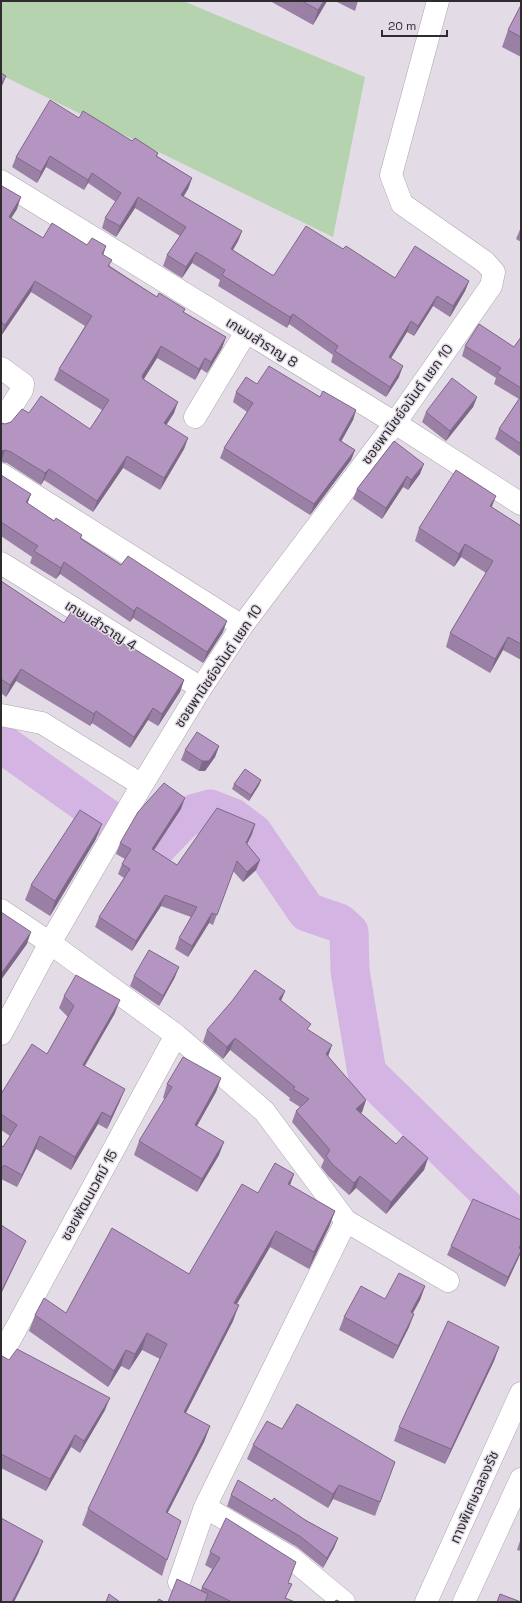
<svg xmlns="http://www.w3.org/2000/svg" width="522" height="1603" viewBox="0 0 522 1603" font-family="'Space Grotesk','Noto Sans Thai',sans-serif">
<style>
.green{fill:#b4d3ae}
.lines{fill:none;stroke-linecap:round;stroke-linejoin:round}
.river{stroke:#d4b4e2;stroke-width:39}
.minor-casing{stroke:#aca6b0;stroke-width:23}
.highway-casing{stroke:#aca6b0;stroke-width:23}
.minor{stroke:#fff;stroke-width:22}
.highway{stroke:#fff;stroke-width:22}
.wall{fill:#9b80a6}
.shaded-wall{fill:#7e6887}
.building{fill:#b495c1;stroke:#7e6887}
.labels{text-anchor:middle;stroke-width:3;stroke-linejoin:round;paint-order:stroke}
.street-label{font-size:14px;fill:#2f2c30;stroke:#e3dce6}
</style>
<rect width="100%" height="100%" fill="#e3dce6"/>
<!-- green -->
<path class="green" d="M1,1H183L365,77L333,237L1,75Z"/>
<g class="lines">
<!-- river -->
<path class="river" d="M1,743L139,841L156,848L183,820L195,813L210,809L233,818L253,833L307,912L339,923L349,932L350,971L367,1073L509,1212L521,1220"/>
<!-- minor casing -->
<g class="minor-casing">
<path id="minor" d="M1,181L395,423L521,504
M1,368L23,384L22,390L1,423
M195,417L246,332
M1,474L242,626
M1,563L201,688
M1,715L42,723L142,785
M1,910L50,943L176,1035L264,1111L346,1221L448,1281
M1,1034L50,943L142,785L201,688L242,626L395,423L491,286L494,272L485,262L402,204L391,175L438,1
M1,1356L176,1035
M179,1582L205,1507
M344,1602L291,1558L205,1507L346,1221"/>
</g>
<!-- highway casing -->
<g class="highway-casing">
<path id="highway" d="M426,1602L521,1393
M464,1602L521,1479"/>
</g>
<!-- minor -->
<use href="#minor" class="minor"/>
<!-- highway -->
<use href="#highway" class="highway"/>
</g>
<!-- wall -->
<path class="wall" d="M270,1H327L313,25Z
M335,1H358L355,11Z
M521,5V57L502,47L508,30Z
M79,118L158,153L157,156L192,178L188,189L183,196L242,231L238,241L233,250L272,275H274L343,249L395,278L469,281L465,291L450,317L433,306L414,336L407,332L391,358L399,377L386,397L331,362L333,355L289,324L287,328L218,286L220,280L192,263L182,278L163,266L167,255L180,236L135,208L116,237L102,228L105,218L116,202L88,183L84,190L46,167L37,183L12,167L16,157Z
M1,187L17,209L11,218L43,238L87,245L106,246L103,255L110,266L157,297L185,309L184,312L226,337L222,348L207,373L201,369L195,380L157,358L144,379L174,413L166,425L188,438L184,449L160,490L123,468L93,512L44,480L41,485L7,463L1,462V423L5,424L11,422L29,413L90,429L102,410L54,380L59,369L85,326L31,292L1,336Z
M521,227V242L516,239Z
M521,337V457L495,439L499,429L519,399L494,384L496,378L462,356L465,346L514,347Z
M257,384L320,397L356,410L353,420L341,441L355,450L351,460L310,515L220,458L224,448L247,412L233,402L236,392Z
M477,397L473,407L446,441L422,422L426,412Z
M394,441L420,474L408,490L403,487L382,519L353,499L357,489Z
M1,475L28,504L54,521L82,535L81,538L223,632L203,663L133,618L130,622L60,574L56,579L30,563L32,557L1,536Z
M492,508L521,526V660L503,650L490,673L446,647L450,633L486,573L461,557L454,567L415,541L419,528Z
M1,581L64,623L132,649L184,680L180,692L158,726L148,720L130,748L92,723L90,726L16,681L6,697L1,693Z
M219,746L215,757L205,771H199L181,760L185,750Z
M261,780L259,785L249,801L232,789L234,784Z
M181,809L154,850L177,865L255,824L252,834L247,844L260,860L256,870L243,882L233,871L213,925L209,923L188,957L175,949L179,938L191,917L161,906L132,951L95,927L99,917L124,878L118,874L122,864L125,859L116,854L120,843Z
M96,839L50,916L25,900L31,885Z
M134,976L175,977L159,1006L130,986Z
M285,991L281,1001L309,1031L328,1056L366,1100L362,1112L361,1113L396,1144L428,1158L424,1170L386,1214L356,1188L349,1195L328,1176L321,1167L324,1160L292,1122L296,1111L300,1107L289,1100L290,1098L230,1050L223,1059L203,1042L207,1030Z
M64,996L115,1013L85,1066L120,1101L107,1129L98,1124L71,1170L36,1149L17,1187L1,1179V1145L3,1147L10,1136L1,1130V1094L47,1054L68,1017L59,1008Z
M221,1078L216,1092L197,1126L219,1155L197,1192L134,1155L139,1141L165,1099L163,1098L167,1084Z
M294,1174L290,1185L335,1211L329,1227L309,1269L270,1247L237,1304L233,1321L186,1413L210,1426L204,1442L167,1513V1560L162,1576L82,1525L88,1509L160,1359L142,1350L129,1370L121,1366L108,1387L29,1331L35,1315L66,1313L189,1274L258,1193Z
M521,1220V1245L520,1248L521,1252L518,1259L505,1287L447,1255L451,1246Z
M425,1286L420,1300L413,1313L409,1327L393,1359L339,1330L344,1317L385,1299Z
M499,1347L494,1361L445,1464L394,1441L399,1427Z
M1,1357L105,1410L80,1453L71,1447L46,1491L1,1468Z
M282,1429L395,1462L375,1516L333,1499L328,1508L247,1459L253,1445Z
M231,1495L272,1501L338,1538L334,1548L323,1568L297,1547L227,1506Z
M521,1538V1551L517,1550Z
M210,1552L288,1583L286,1599L295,1602H168L201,1590L202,1587L212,1569L205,1565Z"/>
<!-- shaded-wall -->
<path class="shaded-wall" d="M324,1H327L313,25L318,10Z
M6,76L2,86L1,88V84Z
M50,156L46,167L37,183L41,172Z
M92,173L88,183L84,190L88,180Z
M192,178L188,189L178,206L181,195Z
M21,197L17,209L5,228L9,217Z
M138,197L135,208L116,237L120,226Z
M242,231L238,241L227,260L231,249Z
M106,246L102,258V254Z
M196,252L192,263L182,278L186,267Z
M35,281L31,292L1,336L5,325Z
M469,281L465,291L450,317L453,306Z
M437,296L433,306L414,336L418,326Z
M293,314L289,324L287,328L290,317Z
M411,321L407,332L385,368L389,357Z
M226,337L222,348L207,373L211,362Z
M161,346L157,358L138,388L142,376Z
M205,358L201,369L195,380L199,369Z
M403,366L399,377L386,397L390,387Z
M477,397L473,407L446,441L450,431Z
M178,402L174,413L160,435L164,423Z
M356,410L353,420L336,451L339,440Z
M188,438L184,449L160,490L164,478Z
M5,450L1,462V451Z
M355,450L351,460L310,515L314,504Z
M127,456L123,468L93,512L97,501Z
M424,464L420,474L408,490L411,480Z
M49,469L44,480L41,485L45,473Z
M407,476L403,487L382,519L386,508Z
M31,494L27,505L26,502Z
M496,496L491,509L490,506Z
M465,544L461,557L454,567L459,554Z
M64,562L60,574L56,579L61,568Z
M137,607L133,618L130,622L134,611Z
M227,621L223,632L203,663L207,652Z
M508,637L503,650L490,673L495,659Z
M21,669L16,681L6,697L10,685Z
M184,680L180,692L158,726L162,714Z
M153,708L148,720L130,748L134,737Z
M96,711L92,723L90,726L94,714Z
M219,746L215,757L205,771H199L202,761Z
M261,780L259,785L249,801L251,795Z
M185,798L181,809L148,859L152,849Z
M102,824L96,839L50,916L55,901Z
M255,824L252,834L242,854L246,843Z
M260,860L256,870L243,882L247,872Z
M165,895L161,906L132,951L136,941Z
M212,913L209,923L188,957L192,946Z
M31,932L27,944L1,980V974Z
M179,967L175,977L159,1006L163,996Z
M285,991L280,1003L279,999Z
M120,1000L115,1013L78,1077L83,1065Z
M235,1038L230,1050L223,1059L227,1047Z
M332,1045L328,1057L326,1054Z
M221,1078L216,1092L190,1138L195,1125Z
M125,1089L120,1101L107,1129L111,1117Z
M366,1100L362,1112L352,1121L356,1109Z
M102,1112L98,1124L71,1170L75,1157Z
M40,1136L36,1149L17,1187L22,1175Z
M224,1142L219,1155L197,1192L202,1179Z
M428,1158L424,1170L386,1214L391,1202Z
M294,1174L288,1190V1184Z
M360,1176L356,1188L349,1195L354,1183Z
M335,1211L329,1227L309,1269L314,1252Z
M276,1231L270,1247L228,1319L234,1303Z
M26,1241L21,1252L1,1294V1292Z
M521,1251L518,1259L505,1287L508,1277Z
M425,1286L420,1300L406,1325L411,1312Z
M239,1305L233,1321L178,1428L184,1412Z
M414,1314L409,1327L393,1359L398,1346Z
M147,1333L142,1350L129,1370L135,1354Z
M499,1347L494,1361L445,1464L451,1449Z
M126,1350L121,1366L108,1387L114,1371Z
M110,1398L105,1410L80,1453L84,1441Z
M210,1426L204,1442L160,1528L166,1512Z
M75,1435L71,1447L46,1491L50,1479Z
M339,1485L333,1499L328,1508L333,1494Z
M338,1538L334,1548L323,1568L327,1558Z
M43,1541L38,1554L14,1602H12Z"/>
<!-- building -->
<path class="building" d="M302,1H324L318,10Z
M521,5V37L508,30Z
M1,73L6,76L1,84Z
M50,100L79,118L83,111L132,141L135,138L158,153L156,156L192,178L181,195L242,231L231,249L272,275H274L306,226L343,249L346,246L395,278L415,246L469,281L453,306L437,296L418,326L411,321L389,357L403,366L390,387L335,351L338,346L293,314L290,317L222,275L225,270L196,252L186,267L167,255L186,227L138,197L120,226L105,218L121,193L92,173L88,180L50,156L41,172L16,157Z
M2,186L21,197L9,217L43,238L52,223L87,245L92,238L106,246L102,254L112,260L108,266L157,297L159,293L185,309L183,312L226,337L211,362L205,358L199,369L161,346L142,376L143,379L178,402L164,423L188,438L164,478L127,456L97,501L49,469L45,473L11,452L5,450L1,451V423L5,424L11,422L22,409L29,413L41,396L90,429L109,400L59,369L92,316L35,281L5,325L1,322V187Z
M479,324L514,347L521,337V388L497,373L501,368L465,346Z
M269,366L320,397L323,391L356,410L339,440L355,450L314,504L224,448L253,403L236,392L246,377L257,384Z
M452,378L477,397L450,431L426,412Z
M521,396V444L499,429Z
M394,441L424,464L411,480L407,476L386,508L357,489Z
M456,470L496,496L490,506L521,526V644L508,637L495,659L450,633L493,561L465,544L459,554L419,528Z
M1,475L31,494L26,502L54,521L56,518L82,535L80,538L121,565L128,556L227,621L207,652L137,607L134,611L64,562L61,568L34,551L38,546L1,522Z
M1,581L64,623L71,612L132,649L133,648L184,680L162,714L153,708L134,737L96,711L94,714L21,669L10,685L1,679Z
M197,732L219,746L209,761H202L185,750Z
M245,769L261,780L251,795L234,784Z
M164,783L185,798L152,849L177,865L217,808L255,824L246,843L260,860L247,872L237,861L217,915L212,913L192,946L179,938L197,907L165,895L136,941L99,917L130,869L122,864L131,849L120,843L138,812Z
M80,810L102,824L55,901L31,885Z
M1,912L31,932L1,974Z
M149,950L179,967L163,996L134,976Z
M255,970L285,991L279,999L311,1024L307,1029L332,1045L326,1054L366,1100L356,1109L396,1144L403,1136L428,1158L391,1202L360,1176L354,1183L332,1164L326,1156L330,1150L296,1111L309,1099L293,1089L295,1087L235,1038L227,1047L207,1030L232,1001Z
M76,975L120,1000L83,1065L125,1089L111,1117L102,1112L75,1157L40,1136L22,1175L4,1165L1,1170V1145L3,1147L17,1125L1,1114V1094L32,1044L47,1054L74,1006L64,996Z
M183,1057L221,1078L195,1125L224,1142L202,1179L139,1141L172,1087L167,1084Z
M275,1163L294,1174L288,1184L335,1211L314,1252L276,1231L234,1303L239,1305L184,1412L210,1426L166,1512L181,1521L167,1560L88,1509L167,1344L147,1333L135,1354L126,1350L114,1371L35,1315L44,1298L66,1313L112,1228L189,1274L242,1184L258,1193Z
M473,1199L521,1220V1244L519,1248L521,1249V1251L508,1277L451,1246Z
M1,1225L26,1241L1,1292Z
M399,1273L425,1286L411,1312L414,1314L398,1346L344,1317L361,1286L385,1299Z
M448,1321L499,1347L451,1449L399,1427Z
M17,1349L110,1398L84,1441L75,1435L50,1479L1,1454V1357L2,1356L9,1360Z
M297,1404L395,1462L380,1502L339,1485L333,1494L253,1445L267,1421L282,1429Z
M238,1480L272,1501L274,1498L305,1520L338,1538L327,1558L301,1537L231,1495Z
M1,1518L43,1541L12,1602H1Z
M226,1518L296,1562L288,1583L292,1584L285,1598L295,1602H232L202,1587L220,1558L210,1552Z
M177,1579L208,1594L205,1602H168Z
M109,1594L120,1602H106Z
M500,1594L521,1602H497Z
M159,1599L164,1602H157Z
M336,1600L341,1602H335Z"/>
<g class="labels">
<!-- street labels -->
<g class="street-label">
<text transform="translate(262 342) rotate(32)" y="5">เกษมสำราญ 8</text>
<text transform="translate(407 404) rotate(-54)" y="5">ซอยพานิชย์อนันต์ แยก 10</text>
<text transform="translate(101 625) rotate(32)" y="5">เกษมสำราญ 4</text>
<text transform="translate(218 666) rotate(-56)" y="5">ซอยพานิชย์อนันต์ แยก 10</text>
<text transform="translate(89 1195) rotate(-61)" y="5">ซอยพัฒนเวศม์ 15</text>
<text transform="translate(474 1497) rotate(-66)" y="5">ทางพิเศษฉลองรัช</text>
</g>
</g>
<!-- border -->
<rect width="522" height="1603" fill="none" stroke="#2f2c30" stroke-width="4"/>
<!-- scale -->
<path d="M382 30v6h65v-6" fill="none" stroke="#2f2c30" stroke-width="2"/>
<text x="388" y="30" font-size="12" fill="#2f2c30" stroke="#e3dce6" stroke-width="3" paint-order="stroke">20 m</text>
</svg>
